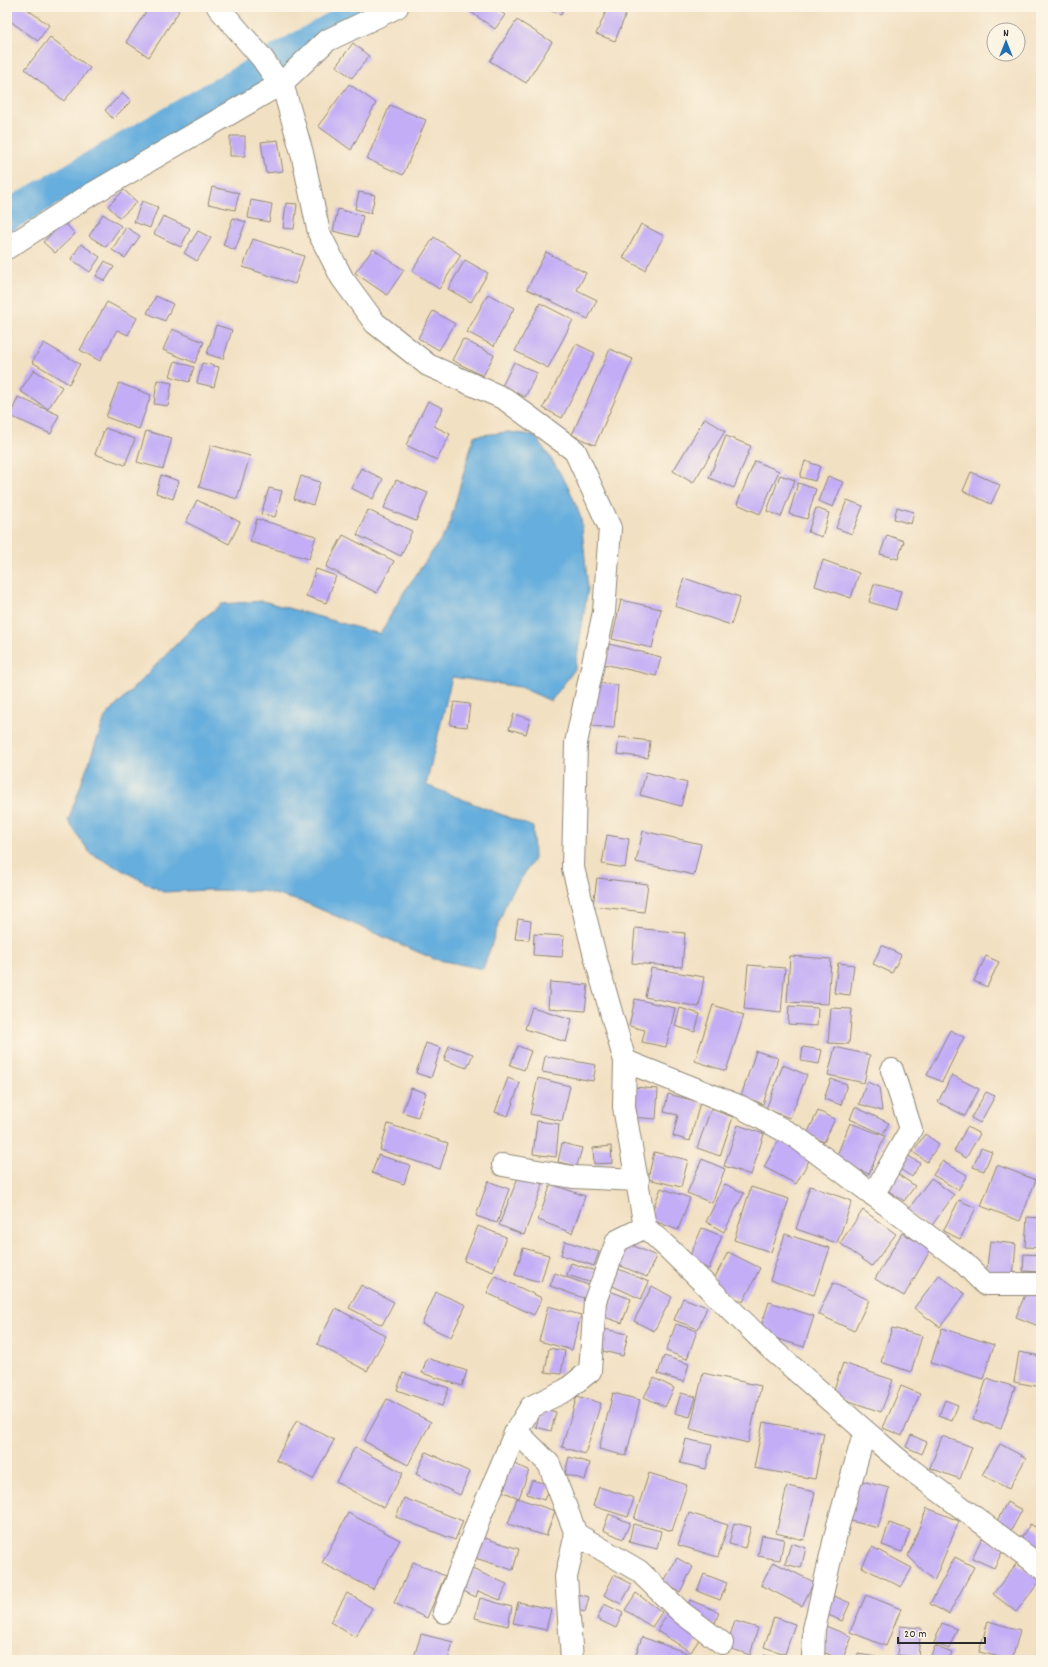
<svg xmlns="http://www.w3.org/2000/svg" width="1048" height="1667" viewBox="0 0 1048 1667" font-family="Dekko,sans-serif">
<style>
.water{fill:#66aedd;stroke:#486c84}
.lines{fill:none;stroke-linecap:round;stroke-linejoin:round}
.canal{stroke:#66aedd;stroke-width:31}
.building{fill:#c2adf6}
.minor-casing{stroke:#8e8676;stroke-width:24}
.minor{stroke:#fff;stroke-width:22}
</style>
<rect width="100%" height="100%" fill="#fcf5e5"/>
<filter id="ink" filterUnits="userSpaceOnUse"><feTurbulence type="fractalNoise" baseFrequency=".025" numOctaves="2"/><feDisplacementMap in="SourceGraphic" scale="8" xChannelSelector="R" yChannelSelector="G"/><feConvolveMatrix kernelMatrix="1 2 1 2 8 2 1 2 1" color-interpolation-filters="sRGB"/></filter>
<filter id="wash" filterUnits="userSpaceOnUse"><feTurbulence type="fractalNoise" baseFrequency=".012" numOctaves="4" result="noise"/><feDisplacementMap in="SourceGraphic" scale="16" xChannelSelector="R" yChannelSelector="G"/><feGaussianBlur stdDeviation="0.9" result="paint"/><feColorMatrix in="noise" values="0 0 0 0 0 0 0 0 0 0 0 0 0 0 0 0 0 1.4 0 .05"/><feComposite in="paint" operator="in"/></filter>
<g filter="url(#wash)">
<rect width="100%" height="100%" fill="#f2e0c2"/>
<!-- water -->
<path class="water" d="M508,432L534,435L550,457L569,488L581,518L588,589L575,669L551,701L520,687L452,677L426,785L533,827L534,859L507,900L483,969L434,959L306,903L263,891L207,890L163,892L90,853L68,821L105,717L197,623L222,604L263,601L380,634L404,592L448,529L474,436Z"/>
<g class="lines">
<!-- canal -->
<path class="canal" d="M7,216L369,7"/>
</g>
<g id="blocks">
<!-- building -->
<path class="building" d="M11,7H24L49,25L38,41L7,19V12Z
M149,7H173L179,11L149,57L126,42Z
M470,7H494L505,15L495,29L468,10Z
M542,7H564L561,15Z
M608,7L626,14L615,41L596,34Z
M517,20L552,42L526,83L490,61Z
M50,37L90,68L64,101L25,69Z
M353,43L369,56L352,78L336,66Z
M349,84L376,103L351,150L318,126Z
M123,93L131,101L113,119L105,110Z
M390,105L426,120L403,175L367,159Z
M230,136H245V156H230Z
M278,140L283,171L266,173L261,142Z
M212,187L239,193L235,210L208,204Z
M124,190L137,202L120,218L108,206Z
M359,192L375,195L371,213L355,209Z
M251,200L272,204L269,222L248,218Z
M142,201L158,207L150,228L134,222Z
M286,203L297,204L294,229L283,228Z
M338,209L363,216L358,237L333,231Z
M103,214L121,226L106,247L89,236Z
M163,216L190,228L181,247L154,234Z
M233,218L246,222L235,250L223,245Z
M64,222L75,234L55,253L43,242Z
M641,224L664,236L645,270L623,258Z
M126,227L140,236L125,258L112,250Z
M198,231L211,238L197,261L184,253Z
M434,237L461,255L439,289L412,271Z
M253,239L304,256L295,284L243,267Z
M81,244L100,257L90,272L71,259Z
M373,249L404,270L387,295L355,273Z
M546,252L586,273L577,290L597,300L588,319L527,289Z
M465,260L488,273L471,302L448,289Z
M105,261L114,267L105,281L96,276Z
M488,294L514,308L494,346L467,332Z
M156,296L173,304L165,321L147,313Z
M107,302L137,318L128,335L117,330L100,361L80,350Z
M540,303L573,320L548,368L515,351Z
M433,311L455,324L439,350L418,338Z
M216,325L232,330L223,359L207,354Z
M172,329L204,342L195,363L163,350Z
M463,339L494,355L483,376L452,360Z
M44,343L80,364L69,384L32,362Z
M576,344L595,353L562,418L543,408Z
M610,349L633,359L595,445L572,435Z
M175,361L194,367L189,382L170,376Z
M514,362L537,373L525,397L502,386Z
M202,363L219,367L214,387L197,383Z
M34,370L62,387L48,409L20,391Z
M157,380L172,383L168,406L154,404Z
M119,383L151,395L139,429L106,417Z
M18,397L59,415L51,434L10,416Z
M428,401L443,408L434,426L450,434L437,460L406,445Z
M705,418L725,431L693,483L673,471Z
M105,428L135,439L125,465L95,454Z
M146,431L172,438L163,469L137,462Z
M726,436L751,446L734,488L709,478Z
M211,445L250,456L237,499L199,487Z
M755,461L779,471L760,514L737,504Z
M805,461L820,466L815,481L800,477Z
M361,468L383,479L373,499L351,488Z
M971,472L1000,485L991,504L963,491Z
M161,475L179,481L173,499L156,493Z
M780,475L795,480L781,517L767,511Z
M301,476L320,482L313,505L294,499Z
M828,476L843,482L833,507L818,501Z
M396,480L428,493L416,521L384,508Z
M798,483L816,489L807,519L789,514Z
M269,488L282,491L275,517L261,514Z
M197,500L240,522L229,544L186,522Z
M847,500L863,506L852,534L836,528Z
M897,507L914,512L911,524L894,519Z
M816,508L829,513L822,537L808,532Z
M368,510L412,531L401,556L357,535Z
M257,519L316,536L309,559L250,542Z
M343,535L394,561L377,593L326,567Z
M887,535L904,541L898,559L880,554Z
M823,560L859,573L851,598L815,586Z
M316,569L336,576L326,603L306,596Z
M684,578L740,597L731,625L675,606Z
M874,584L901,591L896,610L869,602Z
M621,600L661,609L652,648L612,639Z
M609,644L661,657L656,676L604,664Z
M596,683L618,685L614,728L592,726Z
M454,702L470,704L467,727L450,725Z
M514,714L530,719L526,734L509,729Z
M619,737L650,741L648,758L617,754Z
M646,772L687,783L681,806L640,795Z
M643,831L701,844L694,875L636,862Z
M607,835L629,839L625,868L602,864Z
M597,878L648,884L644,912L593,906Z
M518,919L531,921L529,940L515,939Z
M635,928L685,933L682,967L632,963Z
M534,934L564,936L562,957L533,955Z
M882,945L901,955L892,973L873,964Z
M790,956L831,959L828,1004L787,1002Z
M986,956L999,962L987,987L974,981Z
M838,963L854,965L850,995L834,993Z
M748,965L785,968L781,1013L744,1009Z
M651,968L704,977L699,1007L645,997Z
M550,982L588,985L585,1011L548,1008Z
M635,999L675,1008L666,1047L642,1042L645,1030L629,1026Z
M713,1005L744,1015L726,1071L695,1061Z
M789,1006L818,1008L817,1026L788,1024Z
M532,1007L572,1019L566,1042L525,1029Z
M680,1008L700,1014L695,1032L675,1026Z
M831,1008L852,1009L849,1044L828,1043Z
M950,1030L964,1037L942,1082L927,1075Z
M426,1043L441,1048L431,1078L416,1073Z
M449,1046L473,1054L467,1068L444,1060Z
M518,1046L531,1051L524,1070L510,1065Z
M803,1047L822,1050L819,1064L801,1061Z
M835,1047L870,1055L864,1083L828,1075Z
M756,1051L778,1058L763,1104L741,1096Z
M545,1056L596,1065L593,1081L542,1072Z
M783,1065L807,1075L790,1118L766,1109Z
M952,1075L979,1089L965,1116L938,1102Z
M508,1078L520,1083L508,1116L495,1112Z
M538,1078L570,1086L562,1121L530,1114Z
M831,1079L847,1084L841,1105L824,1099Z
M867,1082L879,1087L882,1111L859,1104Z
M633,1087L658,1089L656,1119L630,1117Z
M411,1088L426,1093L418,1117L402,1112Z
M986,1092L995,1096L980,1123L971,1118Z
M668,1094L700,1102L690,1141L673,1136L678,1115L664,1112Z
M855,1107L889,1123L883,1134L850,1119Z
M711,1109L733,1117L720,1156L697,1148Z
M818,1111L835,1119L824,1142L807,1134Z
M537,1121L559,1124L556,1157L533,1154Z
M850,1123L885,1136L869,1174L835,1160Z
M388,1124L448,1143L440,1169L380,1150Z
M738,1125L764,1134L751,1175L724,1166Z
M967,1127L980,1134L966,1158L954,1151Z
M925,1134L939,1144L927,1162L913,1152Z
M779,1140L811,1157L796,1184L764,1167Z
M562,1143L582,1148L577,1166L558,1162Z
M611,1146L612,1163L594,1164L593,1148Z
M981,1148L992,1152L984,1171L973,1167Z
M654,1152L688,1160L681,1187L648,1179Z
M902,1152L920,1163L912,1177L894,1165Z
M378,1155L410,1165L404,1184L372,1173Z
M702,1159L725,1169L712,1203L687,1193Z
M942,1161L967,1175L958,1190L933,1175Z
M997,1165L1036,1180L1020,1221L981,1206Z
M895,1172L915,1186L904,1201L884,1188Z
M519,1175L543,1184L524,1235L499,1225Z
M931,1178L954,1195L930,1228L907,1211Z
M488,1181L509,1189L497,1223L476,1216Z
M551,1184L585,1196L572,1233L538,1220Z
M725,1184L744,1193L724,1232L706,1222Z
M810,1186L852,1201L837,1243L796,1229Z
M751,1187L789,1199L771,1252L734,1240Z
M661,1188L690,1198L678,1230L649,1219Z
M959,1200L976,1208L960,1239L943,1231Z
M863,1210L896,1234L872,1266L840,1243Z
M1027,1217L1041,1218V1248L1025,1247Z
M478,1226L506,1237L493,1272L464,1261Z
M702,1228L722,1236L709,1269L688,1260Z
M902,1233L931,1249L904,1296L875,1279Z
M785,1234L830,1248L814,1295L770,1280Z
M565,1241L599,1252L594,1266L561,1255Z
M623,1241L656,1256L647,1277L614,1263Z
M990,1241L1016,1244L1013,1279L986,1276Z
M523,1248L549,1255L541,1282L515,1275Z
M728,1252L760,1268L743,1302L711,1285Z
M1024,1254L1041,1255V1272L1023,1271Z
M571,1263L596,1271L592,1283L567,1275Z
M614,1267L649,1282L641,1299L606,1283Z
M555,1273L594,1287L589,1300L550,1286Z
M939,1275L965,1294L940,1327L914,1308Z
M495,1276L542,1298L534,1315L487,1293Z
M833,1283L869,1300L854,1331L818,1314Z
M361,1285L394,1302L382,1325L349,1308Z
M652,1286L672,1297L654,1331L634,1321Z
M1028,1287L1041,1292V1327L1016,1317Z
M607,1290L631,1299L622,1323L598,1315Z
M436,1292L466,1305L451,1337L422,1324Z
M683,1298L707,1307L698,1329L674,1320Z
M769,1302L814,1316L804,1347L759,1333Z
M548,1306L581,1315L572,1350L539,1341Z
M336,1308L386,1336L367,1371L317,1344Z
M676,1324L697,1331L687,1359L666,1351Z
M892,1328L922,1336L911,1372L881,1362Z
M942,1328L994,1345L983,1379L931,1363Z
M604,1329L628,1334L623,1356L599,1350Z
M549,1348L565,1351L561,1374L545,1372Z
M1019,1352L1041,1356V1387L1014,1382Z
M664,1356L689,1364L684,1382L658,1374Z
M427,1358L467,1371L462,1386L422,1373Z
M843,1363L893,1380L881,1412L832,1395Z
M403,1373L449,1388L442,1406L397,1390Z
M703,1373L761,1386L748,1443L690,1429Z
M654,1378L674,1388L665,1407L644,1397Z
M987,1378L1015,1387L1001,1429L973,1419Z
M901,1386L920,1394L902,1436L883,1428Z
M613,1393L640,1400L626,1456L599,1449Z
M681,1393L696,1397L690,1417L675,1413Z
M577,1396L601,1403L585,1454L562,1447Z
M387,1399L431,1422L408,1465L364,1441Z
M945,1400L958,1405L952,1421L939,1416Z
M541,1408L556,1412L551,1431L536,1427Z
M297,1420L334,1440L313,1479L276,1460Z
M763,1422L824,1433L815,1479L754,1468Z
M911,1435L927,1442L922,1454L906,1447Z
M942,1436L972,1447L960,1479L930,1468Z
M686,1439L712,1445L706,1469L680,1463Z
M1000,1444L1026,1458L1009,1489L982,1475Z
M355,1447L403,1473L384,1508L336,1482Z
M426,1452L470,1472L460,1495L416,1474Z
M569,1457L590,1463L585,1480L565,1474Z
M509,1462L529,1470L519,1498L499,1490Z
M649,1473L687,1485L672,1531L634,1519Z
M532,1480L550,1485L544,1500L527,1494Z
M858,1480L889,1488L878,1528L847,1520Z
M787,1486L815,1492L804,1540L776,1533Z
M599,1487L634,1498L628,1517L593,1506Z
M404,1498L463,1521L455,1540L396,1517Z
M517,1498L555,1511L546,1536L508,1524Z
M1007,1502L1022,1510L1011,1531L996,1523Z
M927,1508L959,1521L934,1581L908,1556Z
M348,1513L400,1540L373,1589L322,1563Z
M689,1513L728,1525L718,1557L678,1545Z
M609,1514L630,1523L623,1539L603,1530Z
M734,1523L751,1527L745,1548L729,1544Z
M889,1523L910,1530L902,1552L882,1545Z
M633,1524L661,1531L657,1549L629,1542Z
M1030,1524L1041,1530V1554L1019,1541Z
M762,1535L784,1539L780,1560L758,1556Z
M478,1536L519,1549L513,1570L472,1557Z
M982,1538L1004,1548L994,1568L972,1558Z
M791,1543L806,1548L801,1568L785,1564Z
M872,1547L912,1568L901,1587L862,1567Z
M955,1557L974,1567L949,1614L930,1604Z
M677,1558L693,1567L680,1592L663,1583Z
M413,1562L445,1576L427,1618L394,1603Z
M773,1562L814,1582L802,1606L761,1585Z
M1017,1563L1040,1581L1016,1612L993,1594Z
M472,1569L507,1584L500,1600L478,1591L476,1597L463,1591Z
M704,1574L727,1583L720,1600L697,1591Z
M614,1575L632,1584L621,1604L604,1595Z
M347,1593L372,1608L355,1637L330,1622Z
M574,1593L589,1597L585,1612L570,1608Z
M636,1593L662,1612L652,1627L625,1610Z
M866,1595L901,1609L886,1646L850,1632Z
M834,1596L850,1603L842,1621L826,1614Z
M480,1598L512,1607L508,1626L475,1618Z
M690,1600L719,1612L714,1626L685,1614Z
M518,1602L551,1609L546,1630L513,1623Z
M604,1604L623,1613L616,1628L597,1619Z
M667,1614L702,1635L691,1652L657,1631Z
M774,1617L795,1624L785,1654L764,1647Z
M735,1621L758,1628L750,1655L726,1647Z
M988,1621L1020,1630L1012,1660L979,1652Z
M942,1623L957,1629L949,1649L934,1643Z
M826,1626L852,1637L842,1660L816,1649Z
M900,1626L921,1628L918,1657L897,1655Z
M421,1634L453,1642L448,1660H413Z
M642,1637L693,1655L691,1660H634Z
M935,1646L952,1653L948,1660H929Z
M1041,1646V1660H1035Z
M858,1654L889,1659V1660H857Z
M764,1655L782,1659V1660H762Z"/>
</g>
</g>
<g filter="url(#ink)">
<use href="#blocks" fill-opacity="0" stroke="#8e8676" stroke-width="1"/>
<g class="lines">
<!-- minor casing -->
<g class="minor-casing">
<path id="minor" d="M218,7L262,58L275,77L282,83L302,153L319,233L342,278L375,323L428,365L505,399L575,451L610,528L604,612L576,743L573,868L595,956L625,1061L624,1107L645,1227L669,1249L768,1346L865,1431L906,1466L1041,1567
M7,248L85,198L282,83L326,41L397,7
M625,1061L741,1107L796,1137L963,1262L985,1284H1041
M503,1165L573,1177L638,1180
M873,1195L911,1129L892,1070
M576,1534L639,1571L681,1612L722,1643
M444,1612L480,1516L516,1431
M572,1660L566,1577L576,1534L549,1464L516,1431L531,1407L566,1390L590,1371L595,1301L617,1241L645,1227
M813,1660L814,1629L838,1525L865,1431"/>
</g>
<!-- minor -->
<use href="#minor" class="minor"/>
</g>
</g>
<!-- margin -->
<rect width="1048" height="1667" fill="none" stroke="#fcf5e5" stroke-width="24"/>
<!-- north arrow -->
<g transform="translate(1006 42)"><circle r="19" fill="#fcf5e5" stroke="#a8a49b"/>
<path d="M0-3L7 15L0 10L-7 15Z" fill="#1f6fb2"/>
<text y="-6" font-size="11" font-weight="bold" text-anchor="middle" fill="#2b2b2b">N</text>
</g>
<!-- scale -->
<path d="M898 1637v6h87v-6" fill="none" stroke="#2b2b2b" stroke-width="2"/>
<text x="904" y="1637" font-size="12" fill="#2b2b2b" stroke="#fcf5e5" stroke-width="3" paint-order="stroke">20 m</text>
</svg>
